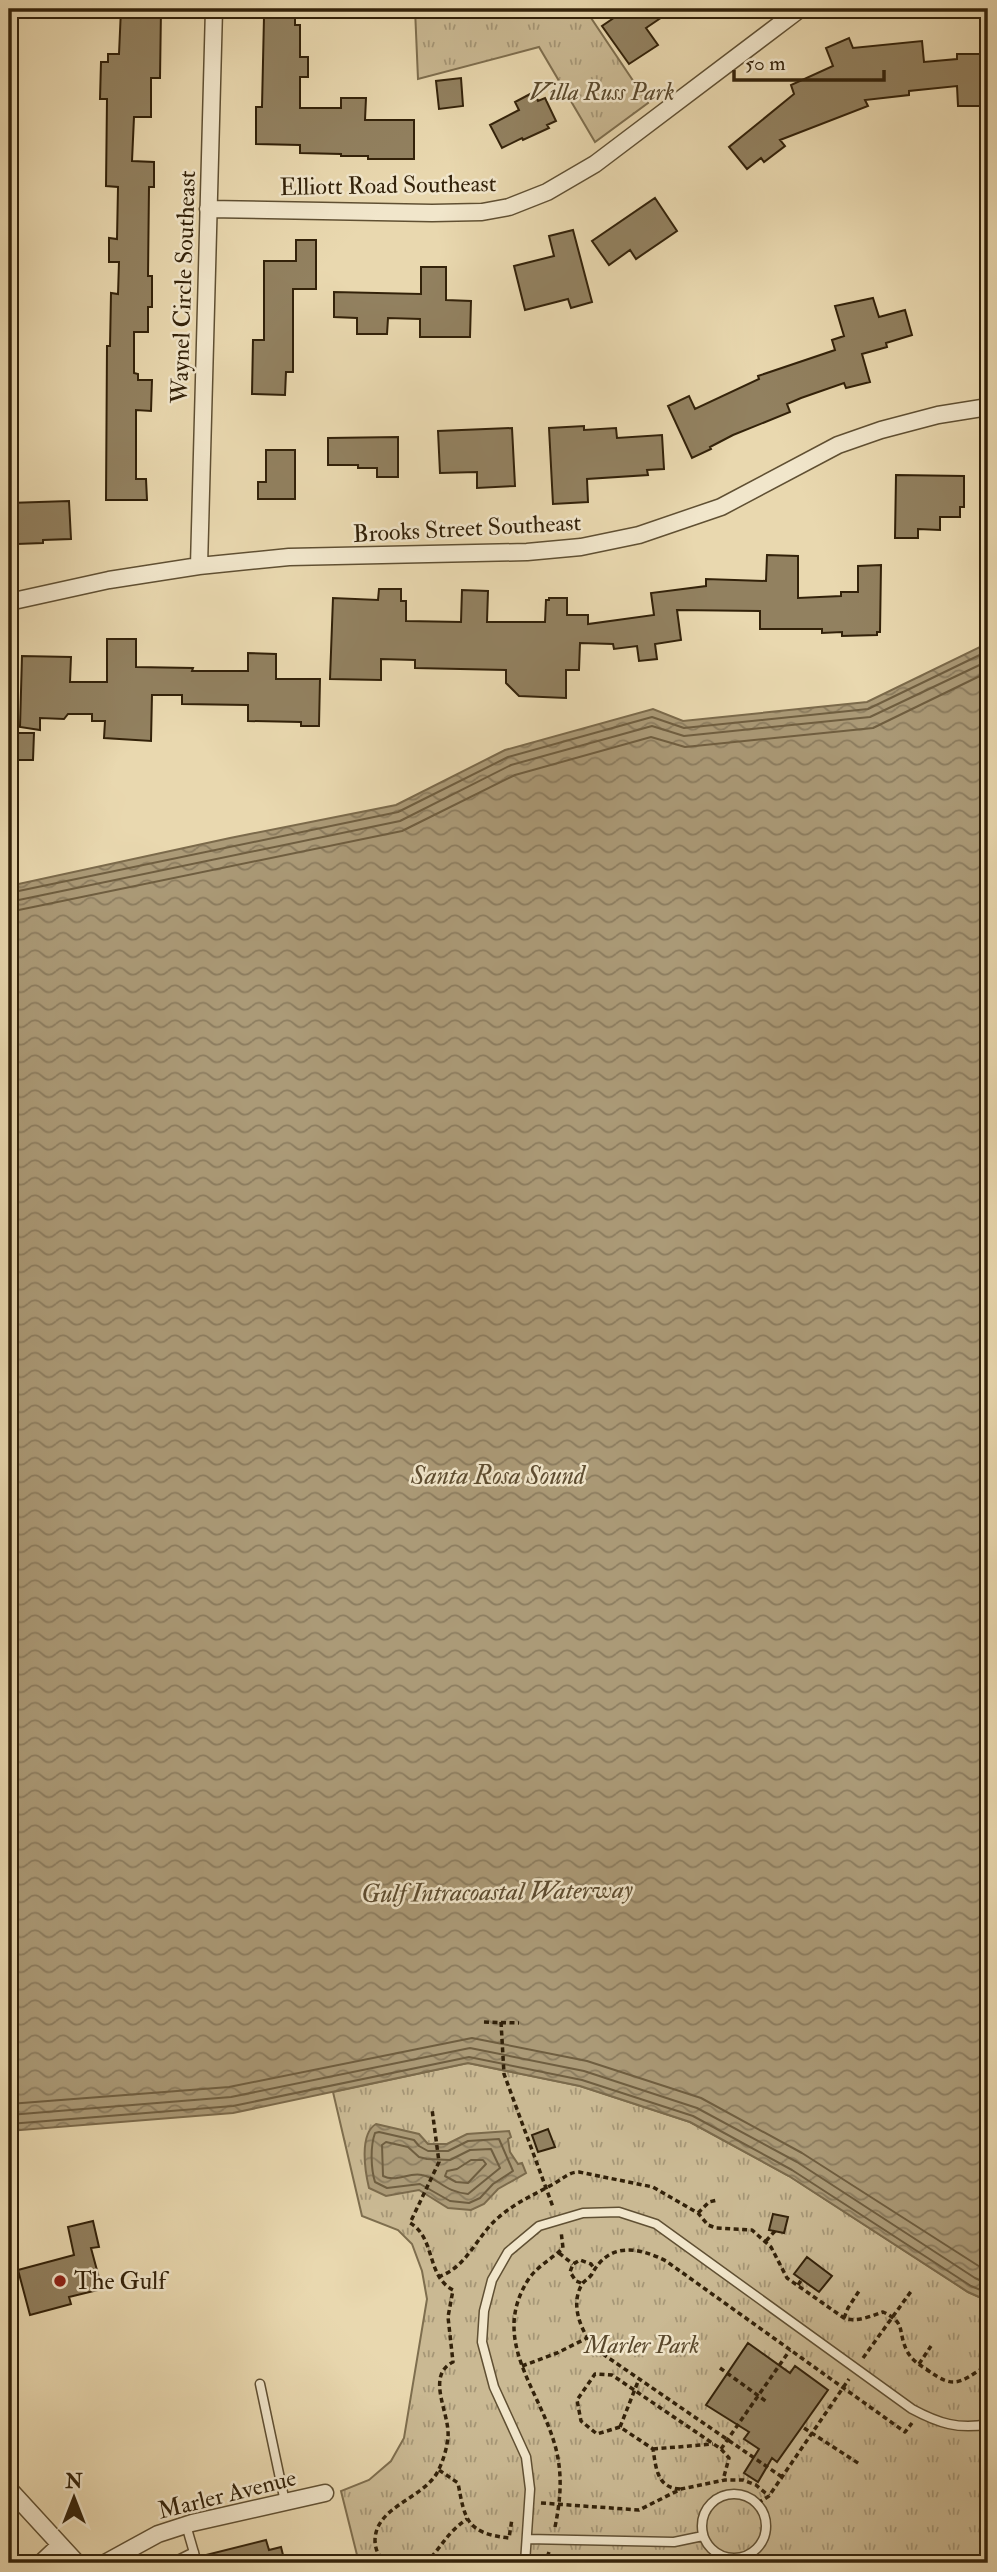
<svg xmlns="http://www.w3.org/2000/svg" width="997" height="2572" viewBox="0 0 997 2572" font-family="'IM FELL Double Pica',serif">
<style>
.grass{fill:url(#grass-tufts);stroke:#7e6e4e;stroke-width:2}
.water{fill:url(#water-waves);stroke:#7b6a4b;stroke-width:2}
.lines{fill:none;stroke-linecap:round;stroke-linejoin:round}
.shore{stroke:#6f5e40;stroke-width:2}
.building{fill:#928160;stroke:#33220a;stroke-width:2}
.service-casing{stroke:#605033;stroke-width:11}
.minor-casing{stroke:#605033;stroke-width:19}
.path{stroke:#33220a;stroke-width:3.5;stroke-dasharray:5 3.5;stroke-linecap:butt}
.service{stroke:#f1e6cb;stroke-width:8}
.minor{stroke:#f1e6cb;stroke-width:16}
.poi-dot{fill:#8f2418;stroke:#f1e6cb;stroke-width:2.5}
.labels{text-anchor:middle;stroke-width:5;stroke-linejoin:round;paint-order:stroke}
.park-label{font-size:24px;font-style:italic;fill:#59482c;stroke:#f1e6cb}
.street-label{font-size:24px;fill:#33220a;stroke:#f1e6cb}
.poi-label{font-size:24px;fill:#33220a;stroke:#f1e6cb;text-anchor:start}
.water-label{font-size:26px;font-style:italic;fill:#5d4c30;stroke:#f1e6cb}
</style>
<defs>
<pattern id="grass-tufts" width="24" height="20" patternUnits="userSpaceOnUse" patternTransform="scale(1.75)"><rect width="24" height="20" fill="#cab993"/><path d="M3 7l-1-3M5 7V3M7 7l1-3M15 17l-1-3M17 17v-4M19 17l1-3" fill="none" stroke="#a59676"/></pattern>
<pattern id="water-waves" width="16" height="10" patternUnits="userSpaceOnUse" patternTransform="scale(1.75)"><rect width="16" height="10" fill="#ab9a77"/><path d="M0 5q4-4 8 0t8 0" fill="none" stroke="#8c7d60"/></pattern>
</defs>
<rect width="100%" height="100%" fill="#e9d8af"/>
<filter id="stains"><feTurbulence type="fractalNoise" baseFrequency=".00286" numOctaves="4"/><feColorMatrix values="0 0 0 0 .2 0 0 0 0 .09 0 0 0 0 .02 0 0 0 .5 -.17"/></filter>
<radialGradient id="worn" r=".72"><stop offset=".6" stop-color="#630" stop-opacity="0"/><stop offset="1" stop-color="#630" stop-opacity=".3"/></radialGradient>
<!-- grass -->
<path class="grass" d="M415,9H585L648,103L595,142L539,47L418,79Z
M468,2063L580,2086L690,2122L789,2176L968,2292L988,2301V2563H359L341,2491L369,2480L391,2461L404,2438L427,2299L422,2271L412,2244L398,2230L362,2216L333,2092Z"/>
<!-- water -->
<path class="water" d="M988,643V2301L968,2292L789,2176L690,2122L580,2086L468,2063L233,2113L9,2131V886L230,838L396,805L505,750L653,709L683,721L867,702Z
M376,2124L419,2134L428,2144H447L467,2134L509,2131L511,2137L508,2139L510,2152L518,2164L522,2163L526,2173L498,2189L484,2204L471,2210L448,2208L419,2190L386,2196L369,2188C365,2171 359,2134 376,2124Z"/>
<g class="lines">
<!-- shore -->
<path class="shore" d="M9,893L398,812L508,757L652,717L684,728L868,709L988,651
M9,902L400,821L511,765L652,726L684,736L870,717L988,661
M9,912L402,831L515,775L651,737L685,747L873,728L988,672
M9,2104L229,2087L472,2038L587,2061L701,2098L802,2153L988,2272
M9,2115L231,2097L470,2048L584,2071L697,2108L797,2162L975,2278L988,2284
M9,2124L233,2106L469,2057L582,2080L693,2116L792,2170L971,2286L988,2293
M379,2132L414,2140L419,2146L428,2151H448L468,2141L499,2139L513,2171L493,2184L480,2198L469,2203L450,2201L420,2184L387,2188L375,2182C371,2169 370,2147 375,2133Z
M386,2142L408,2147L419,2157L427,2159L450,2160L470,2150L491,2149L500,2168L468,2194C444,2192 439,2178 422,2175C408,2172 396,2183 383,2176L382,2145Z
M471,2160H483L486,2164L468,2183L456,2182L445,2176L447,2171L457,2169Z"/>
</g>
<!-- building -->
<path class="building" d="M121,9H161L160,78H151V117H134L132,161L154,162V187H149L148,276H152V307H148V332H134V373L138,374V380H152L151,411L136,410V479H146L147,500H106L107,346H110L111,293L118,294L119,262H109V238L117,239L118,187L106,186L107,99H100L101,62H108V54H119Z
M627,9H674L646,28L658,45L629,64L602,26Z
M295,16V25H300V57H308V77H300V108H341V98H366L365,120H414V159H368V156H341V154L300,153V145L256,144V107H262L264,17Z
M849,38L853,48L922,41L924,62L957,59V54H988V106H958L957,86L909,91V95L865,100L868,106L780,140L785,146L764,162L761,158L747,169L729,147L794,94L791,85L833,66L826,48Z
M461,78L463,106L439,109L436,81Z
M534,92L538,101L545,98L556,121L547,125L549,128L523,140L522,138L502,148L490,125L519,110L515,102Z
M655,198L677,231L636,259L630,250L609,265L592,241Z
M573,230L592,302L571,308L568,299L525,310L514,266L554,256L549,236Z
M296,240H316V289H293V372H286L285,395L252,394L253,340H264V261H296Z
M421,267H446V300L471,301L470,337H420V319L388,318L387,334H357V318L334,317V292L421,294Z
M873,298L879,317L905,310L912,335L886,343L887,347L862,354L870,382L846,388L844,383L801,398L787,404L790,412L733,435L710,447L711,449L692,458L668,406L689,396L695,409L759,379L758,376L835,350L832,340L844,336L835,306Z
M584,426V430L616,428L617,438L662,435L664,469L647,470L648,475L587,479L588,502L553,504L549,428Z
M512,428L515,486L477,488V472L440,473L438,431Z
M398,437V477H377V468H358V465H328V438Z
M266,450H295V499H258V482H266Z
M896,475L964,476V507H960V517H940V530L918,529V538H895Z
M69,501L71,539L43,540V543L17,544V541L9,542V503Z
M767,555L798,556V598L841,596V592H858V566L881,565L880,632H877V635L842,636V632L822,633V629H760V611L677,610L681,640L655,644L657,659L639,661L637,646L614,649L613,644L580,643L579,670H566V698L519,696L506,683V670L415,668V660L381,659V680L330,679L333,598L378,600L379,589H401V601H406V621L461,622L462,590L488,591L487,622H545L546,600H549V598H567V615H588V624L654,615L651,593L706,586V579L766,581Z
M107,639H136V667L193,668L192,671H248V653L276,654V679H320L319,726H301V722L248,721V705L182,704V695H152L151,741L104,738L105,721H92V714H68L64,719L40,718V730L20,727L22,656L71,657L70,682H107Z
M18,733H34L33,760H17Z
M548,2129L555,2147L538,2152L532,2135Z
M773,2214L788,2217L784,2233L769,2230Z
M93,2221L99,2247L91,2248L102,2289L69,2297L71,2304L30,2315L18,2270L74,2255L68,2227Z
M807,2257L832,2276L819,2292L794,2274Z
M748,2343L790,2373L795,2366L828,2390L777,2462L772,2458L758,2482L744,2473L759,2449L744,2439L749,2432L706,2405Z
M266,2540L269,2550L281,2547L285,2563H203L202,2556Z"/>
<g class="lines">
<!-- service casing -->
<g class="service-casing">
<path id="service" d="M260,2384L285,2502
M702 2526a32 32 0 1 1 64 0a32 32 0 1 1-64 0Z
M186,2525L197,2563
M527,2539L674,2542L703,2536
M172,2563L194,2552
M525,2563L530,2489L526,2457L494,2387L482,2342L484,2311L492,2280L508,2252L539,2226L583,2213L619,2212L656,2224L912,2409C938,2423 959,2430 988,2424
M975,2563L988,2555"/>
</g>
<!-- minor casing -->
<g class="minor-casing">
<path id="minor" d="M208,209L432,213L482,212L509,207L547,192L595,164L800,9
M199,566L214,9
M9,602L109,580L199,566L289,557L527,552L581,547L639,535L721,507L838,445L881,430L938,415L988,407
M9,2489L77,2563
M41,2563L60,2545
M105,2563L158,2534L192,2523L325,2493"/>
</g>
<!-- path -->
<path class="path" d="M484,2022L519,2023
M501,2022L504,2074L553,2207
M698,2213L709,2202L717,2200
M766,2241L775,2231
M559,2253L573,2264
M438,2277C468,2267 476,2236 499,2217C516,2202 536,2194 555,2183C564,2178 569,2172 579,2172L653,2187L698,2213L708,2225L716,2228L752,2230L771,2247L787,2278L844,2318C856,2323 871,2316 883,2312C907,2323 897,2331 907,2351C911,2359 918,2364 926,2369C956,2391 959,2382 988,2365
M581,2283L576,2281L570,2272L573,2264L580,2260L591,2264L593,2267
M798,2285L802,2279
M844,2318L848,2308L859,2291
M863,2358L912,2290
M919,2364L931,2346
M522,2366L557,2353L587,2338
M720,2368L767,2402
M620,2427L639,2379
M804,2428L861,2465
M653,2449L713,2444
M721,2449L790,2350
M439,2470L458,2483C465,2521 467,2533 509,2538L512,2519
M782,2477L597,2350C582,2334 570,2307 581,2286C583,2281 589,2279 592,2274C608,2243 637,2246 666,2261L905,2432L912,2423
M680,2489C657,2488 656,2468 653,2449L620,2427L597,2434L581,2421L577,2400L595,2374L612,2375L721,2449L729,2458L723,2480
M541,2503L639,2510L681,2489L725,2480H743L756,2485L769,2496
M758,2503L769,2496L849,2379
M555,2527C561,2498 563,2471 554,2442C537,2386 491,2339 528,2280C537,2266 552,2259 563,2248L561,2231
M389,2563C380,2558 376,2553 375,2542C374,2507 421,2500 437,2473C443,2462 447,2448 448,2437C450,2413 425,2376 453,2362L448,2317L453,2290C426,2276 436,2238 410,2223L439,2162L432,2109
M425,2563C442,2548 445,2534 467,2519
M545,2563L549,2552
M950,2563L964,2555"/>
<!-- service -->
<use href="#service" class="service"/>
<!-- minor -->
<use href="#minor" class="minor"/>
</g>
<!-- markers -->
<circle class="poi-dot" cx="60" cy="2281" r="7"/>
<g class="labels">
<!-- park labels -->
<g class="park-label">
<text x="602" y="100">Villa Russ Park</text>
<text x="642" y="2353">Marler Park</text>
</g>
<!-- street labels -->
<g class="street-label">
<text transform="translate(388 185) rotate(-1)" y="8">Elliott Road Southeast</text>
<text transform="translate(183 287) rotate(-88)" y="8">Waynel Circle Southeast</text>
<text transform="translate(467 528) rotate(-3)" y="8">Brooks Street Southeast</text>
<text transform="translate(227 2494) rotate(-14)" y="8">Marler Avenue</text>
</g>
<!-- poi labels -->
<g class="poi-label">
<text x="74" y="2289">The Gulf</text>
</g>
<!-- water labels -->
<g class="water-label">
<text x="498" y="1484">Santa Rosa Sound</text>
<text transform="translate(497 1891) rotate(-1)" y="9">Gulf Intracoastal Waterway</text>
</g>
</g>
<!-- margin -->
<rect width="997" height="2572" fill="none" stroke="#e9d8af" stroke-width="35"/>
<rect x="10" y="10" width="976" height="2551" fill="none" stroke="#33220a" stroke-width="3.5"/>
<rect x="18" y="18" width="962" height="2537" fill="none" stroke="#33220a" stroke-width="2"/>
<!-- north arrow -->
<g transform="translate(74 2498)" stroke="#f1e6cb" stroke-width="5" paint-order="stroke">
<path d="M0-5L12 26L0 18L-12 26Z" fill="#33220a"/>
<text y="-10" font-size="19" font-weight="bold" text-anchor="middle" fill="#33220a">N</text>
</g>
<!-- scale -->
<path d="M734 70v10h150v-10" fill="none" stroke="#33220a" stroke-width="3.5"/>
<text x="745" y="70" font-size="21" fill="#33220a" stroke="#f1e6cb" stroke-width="5" paint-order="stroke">50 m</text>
<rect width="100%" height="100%" filter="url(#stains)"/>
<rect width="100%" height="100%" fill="url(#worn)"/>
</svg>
